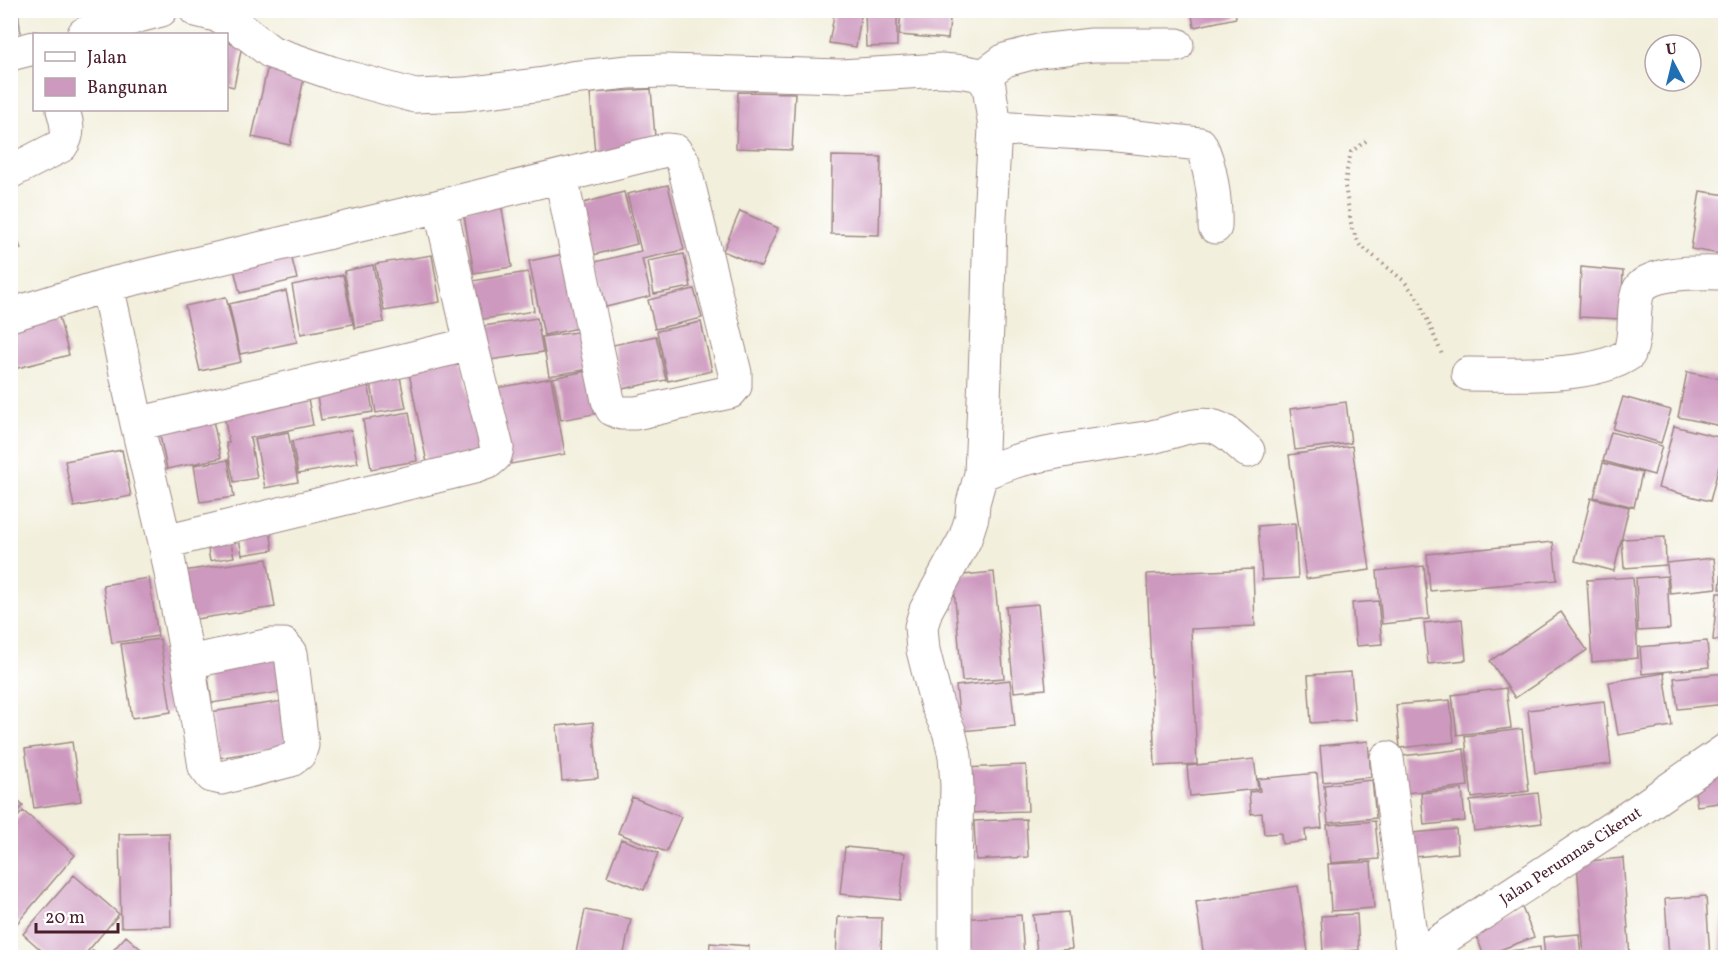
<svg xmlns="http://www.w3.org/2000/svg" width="1736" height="968" viewBox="0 0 1736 968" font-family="Vollkorn,serif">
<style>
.building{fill:#ce99bf}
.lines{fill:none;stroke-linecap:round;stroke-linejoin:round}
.minor-casing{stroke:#9e8784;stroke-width:35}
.path{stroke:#9e8784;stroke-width:4;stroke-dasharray:1.5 4.5;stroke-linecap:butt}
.minor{stroke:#fff;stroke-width:33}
.labels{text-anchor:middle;stroke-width:4.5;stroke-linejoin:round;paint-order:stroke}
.street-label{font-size:16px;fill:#4a1f2b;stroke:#fff}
</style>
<rect width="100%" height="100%" fill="#fff"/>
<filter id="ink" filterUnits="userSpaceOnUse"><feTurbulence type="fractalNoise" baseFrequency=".0167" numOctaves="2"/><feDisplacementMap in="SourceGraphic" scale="12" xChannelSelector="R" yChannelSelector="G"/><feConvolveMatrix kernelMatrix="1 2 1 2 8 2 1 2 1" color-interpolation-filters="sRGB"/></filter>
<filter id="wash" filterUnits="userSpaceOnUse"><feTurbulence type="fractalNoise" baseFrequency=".008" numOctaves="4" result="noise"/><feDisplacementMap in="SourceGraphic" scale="24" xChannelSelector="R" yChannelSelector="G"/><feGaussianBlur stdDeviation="1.35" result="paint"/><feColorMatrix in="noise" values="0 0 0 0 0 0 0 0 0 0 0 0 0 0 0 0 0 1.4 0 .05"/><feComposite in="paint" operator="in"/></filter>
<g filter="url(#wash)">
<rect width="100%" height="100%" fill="#f2efdc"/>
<g id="blocks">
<!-- building -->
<path class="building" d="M10,10H18L21,36L10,37Z
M835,10H862L856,47L829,43Z
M865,10H897V46L866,47Z
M901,10H951L948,39L899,35Z
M1191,10H1235L1236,18L1194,27Z
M226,42L242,45L234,87L226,85Z
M268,65L305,73L290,145L252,137Z
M651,89L656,149L595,154L590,93Z
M738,92L795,93L792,150L736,148Z
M832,156L881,157L879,235L831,234Z
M668,185L684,250L642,259L651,296L606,307L595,262L641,251L627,194Z
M1700,191L1726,195V255L1691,249Z
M624,192L637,244L589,256L576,205Z
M501,203L512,267L474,273L463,210Z
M740,211L778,228L761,267L723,251Z
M10,218L21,249L10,252Z
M289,247L297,279L240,293L232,261Z
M564,254L579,328L544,335L529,261Z
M684,254L691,287L654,294L648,261Z
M432,255L440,302L384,311L375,264Z
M373,265L384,322L355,328L344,271Z
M1581,267L1623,271L1621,319L1579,317Z
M528,272L534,311L478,320L472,281Z
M343,275L353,324L301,334L292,285Z
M694,289L702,318L655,329L648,300Z
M286,291L297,342L240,354L229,304Z
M226,297L241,362L200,371L185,306Z
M57,309L69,355L10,370V321Z
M537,318L543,352L483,361L477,327Z
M701,322L712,371L668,381L657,331Z
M583,331L590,369L549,376L542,337Z
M656,336L666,380L622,389L613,345Z
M461,357L481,452L427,463L408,368Z
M398,366L406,408L376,413L369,371Z
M591,370L599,413L561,420L553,378Z
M1687,372L1726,380V427L1678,417Z
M367,376L373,412L321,420L315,385Z
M551,378L565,454L511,464L497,388Z
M306,388L313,425L250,438L257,478L234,482L226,443H229L222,404Z
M1623,397L1671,410L1661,443L1613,429Z
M1346,402L1351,443L1295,450L1290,409Z
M211,411L221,458L167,469L157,421Z
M409,412L417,461L371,469L363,420Z
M1674,426L1726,439L1710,501L1658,488Z
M351,430L358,463L298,474L292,441Z
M288,432L298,482L265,488L255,439Z
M1611,432L1662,446L1654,475L1603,461Z
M1352,446L1370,570L1306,579L1289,455Z
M122,450L131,496L74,507L65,461Z
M228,460L234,497L200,502L194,465Z
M1603,463L1642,473L1634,507L1594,497Z
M1591,498L1629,507L1614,571L1575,561Z
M269,523L273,550L242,555L237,528Z
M1295,523L1298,578L1262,580L1258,526Z
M229,534L234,557L210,561L206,539Z
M1665,537L1666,563L1714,558L1717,588L1670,593L1667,565L1624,568L1622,539Z
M1553,542L1557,580L1430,591L1427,554Z
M1723,557L1726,558V589H1720Z
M267,559L275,607L190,620L183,571Z
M1424,566L1429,619L1382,624L1377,571Z
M1253,569L1255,626L1191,629L1197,764L1155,766L1147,574Z
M994,572L1004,678L962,681L953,576Z
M1667,576L1670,629L1638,631L1636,578Z
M1633,577L1638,658L1592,662L1587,580Z
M149,578L158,636L112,643L103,585Z
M1717,593H1726V641L1713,640Z
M1378,601L1382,644L1356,646L1352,603Z
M1038,604L1046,689L1014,692L1006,607Z
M1561,612L1587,650L1515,698L1490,661Z
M1462,619L1466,660L1428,664L1424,623Z
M160,639L171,712L132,718L121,644Z
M1707,641L1709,667L1642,674L1640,647Z
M279,652L286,691L212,703L206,663Z
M1351,672L1355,720L1311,723L1308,675Z
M1664,673L1672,726L1618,735L1609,682Z
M1726,673V704L1678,709L1674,678Z
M1010,680L1015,726L961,731L956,686Z
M1506,688L1511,728L1457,735L1452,695Z
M290,700L296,745L218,758L211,712Z
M1450,700L1454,742L1400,748L1396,705Z
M1604,701L1611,764L1535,773L1528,710Z
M593,722L598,778L562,781L557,726Z
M1522,729L1529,791L1472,798L1465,736Z
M1368,741L1371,777L1323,782L1320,746Z
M72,742L81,801L34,808L25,749Z
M1464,749L1468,786L1406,793L1402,756Z
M1254,759L1258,789L1190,796L1187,766Z
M1026,765L1028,811L967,813L965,768Z
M1726,769V802L1697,806L1692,773Z
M1317,773L1322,828L1305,830L1306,841L1282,844L1281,833L1264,834L1262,813L1251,814L1249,792L1260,791L1258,779Z
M1372,780L1376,818L1328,823L1324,785Z
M1462,789L1465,821L1424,825L1421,793Z
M10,793L23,806L10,818Z
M1538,793L1542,823L1474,831L1470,801Z
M632,797L681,817L666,852L618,833Z
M23,811L75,855L14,927L10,923V826Z
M1026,819L1028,857L976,860L974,821Z
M1375,821L1379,859L1331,863L1327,825Z
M1456,829L1458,853L1414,857L1412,833Z
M169,833L171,926L121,927L119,834Z
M621,839L658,853L644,890L607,876Z
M845,847L905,853L900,900L840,894Z
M1623,858L1630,958H1584L1577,862Z
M1371,862L1374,908L1331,911L1328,864Z
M74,875L119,914L82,958H50L23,934Z
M1298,886L1308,952L1271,958H1204L1196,902Z
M1706,896L1710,958H1669L1665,899Z
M1521,905L1534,937L1484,956L1472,924Z
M1724,906L1726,907V958H1719Z
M585,910L631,919L623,958L575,957Z
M1068,912L1072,949L1037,952L1033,915Z
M1357,914L1359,950L1323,953L1321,916Z
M1021,915L1024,956L962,958L959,919Z
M838,917L882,918L881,958H836Z
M1579,934L1581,958H1545L1543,937Z
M126,936L151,958H110L108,956Z
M710,943L749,946L748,958H709Z
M1540,947L1541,958H1495V953Z
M93,950L103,958H87Z
M671,954L689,956V958H671Z"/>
</g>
</g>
<g filter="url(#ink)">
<use href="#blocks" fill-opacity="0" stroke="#9e8784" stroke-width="1.5"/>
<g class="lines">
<!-- minor casing -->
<g class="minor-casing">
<path id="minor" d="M196,10L216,15L240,28L271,52L332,73L415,96L465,94L544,84L571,78L628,72L665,71L841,76L941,70L965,72L976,74L982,77L989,86L995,128L990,217L988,300L981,474L973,503L972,517L965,539L926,610L921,627L923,650L930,678L937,705L949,731L955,756L957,786L955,871V958
M84,34L138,16L161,10
M10,54L34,48
M982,77L1005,60L1039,51L1092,45H1177
M995,128L1117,135L1200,144C1211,164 1216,205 1215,227
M10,172L61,146C70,134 67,123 63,110
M107,285L137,424L165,542L188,662L205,767L212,776L221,778L291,760L299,754L302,745L291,653L284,645H271L188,662
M10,315L107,285L440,206L666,150L675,151L683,162L735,373V386L730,392L636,413H621L612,409L608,400L561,177
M1468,374C1512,374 1593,379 1629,354C1637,335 1632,315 1637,295C1642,269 1705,273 1726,273
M137,424L471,344
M981,474C993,469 1004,465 1016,461C1061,449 1107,444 1152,437C1172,433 1195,421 1215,427C1228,431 1238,443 1248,451
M165,542L474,467L488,462L495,456L497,448L471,344L440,206
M1387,758L1413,958
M1414,958L1638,811L1726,750"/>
</g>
<!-- path -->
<path class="path" d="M1366,141L1351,152L1347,170L1345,186L1352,229L1360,245L1404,281L1419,300L1443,357"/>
<!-- minor -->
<use href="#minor" class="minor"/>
</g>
</g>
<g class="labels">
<!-- street labels -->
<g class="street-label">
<text transform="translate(1570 855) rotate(-33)" y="6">Jalan Perumnas Cikerut</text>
</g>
</g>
<!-- margin -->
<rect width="1736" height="968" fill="none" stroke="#fff" stroke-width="36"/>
<!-- legend -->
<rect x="33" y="33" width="195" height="78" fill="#ffffff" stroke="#b7a5aa" stroke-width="1.5"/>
<rect x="45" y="52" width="30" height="9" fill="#ffffff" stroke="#b7a5aa" stroke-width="1.5"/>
<text x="87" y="63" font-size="18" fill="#4a1f2b">Jalan</text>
<rect x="45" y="78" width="30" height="18" fill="#ce99bf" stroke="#b7a5aa" stroke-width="1.5"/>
<text x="87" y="93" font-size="18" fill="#4a1f2b">Bangunan</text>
<!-- north arrow -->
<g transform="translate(1673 63) rotate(353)"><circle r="28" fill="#ffffff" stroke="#b7a5aa" stroke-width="1.5"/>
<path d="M0-4.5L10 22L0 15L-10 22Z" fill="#1f6fb2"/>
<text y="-9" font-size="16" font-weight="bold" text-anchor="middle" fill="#4a1f2b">U</text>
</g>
<!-- scale -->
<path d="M36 923v9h82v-9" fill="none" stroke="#4a1f2b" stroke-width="3"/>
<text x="45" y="923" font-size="18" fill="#4a1f2b" stroke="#ffffff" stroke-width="4.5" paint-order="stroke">20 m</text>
</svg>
